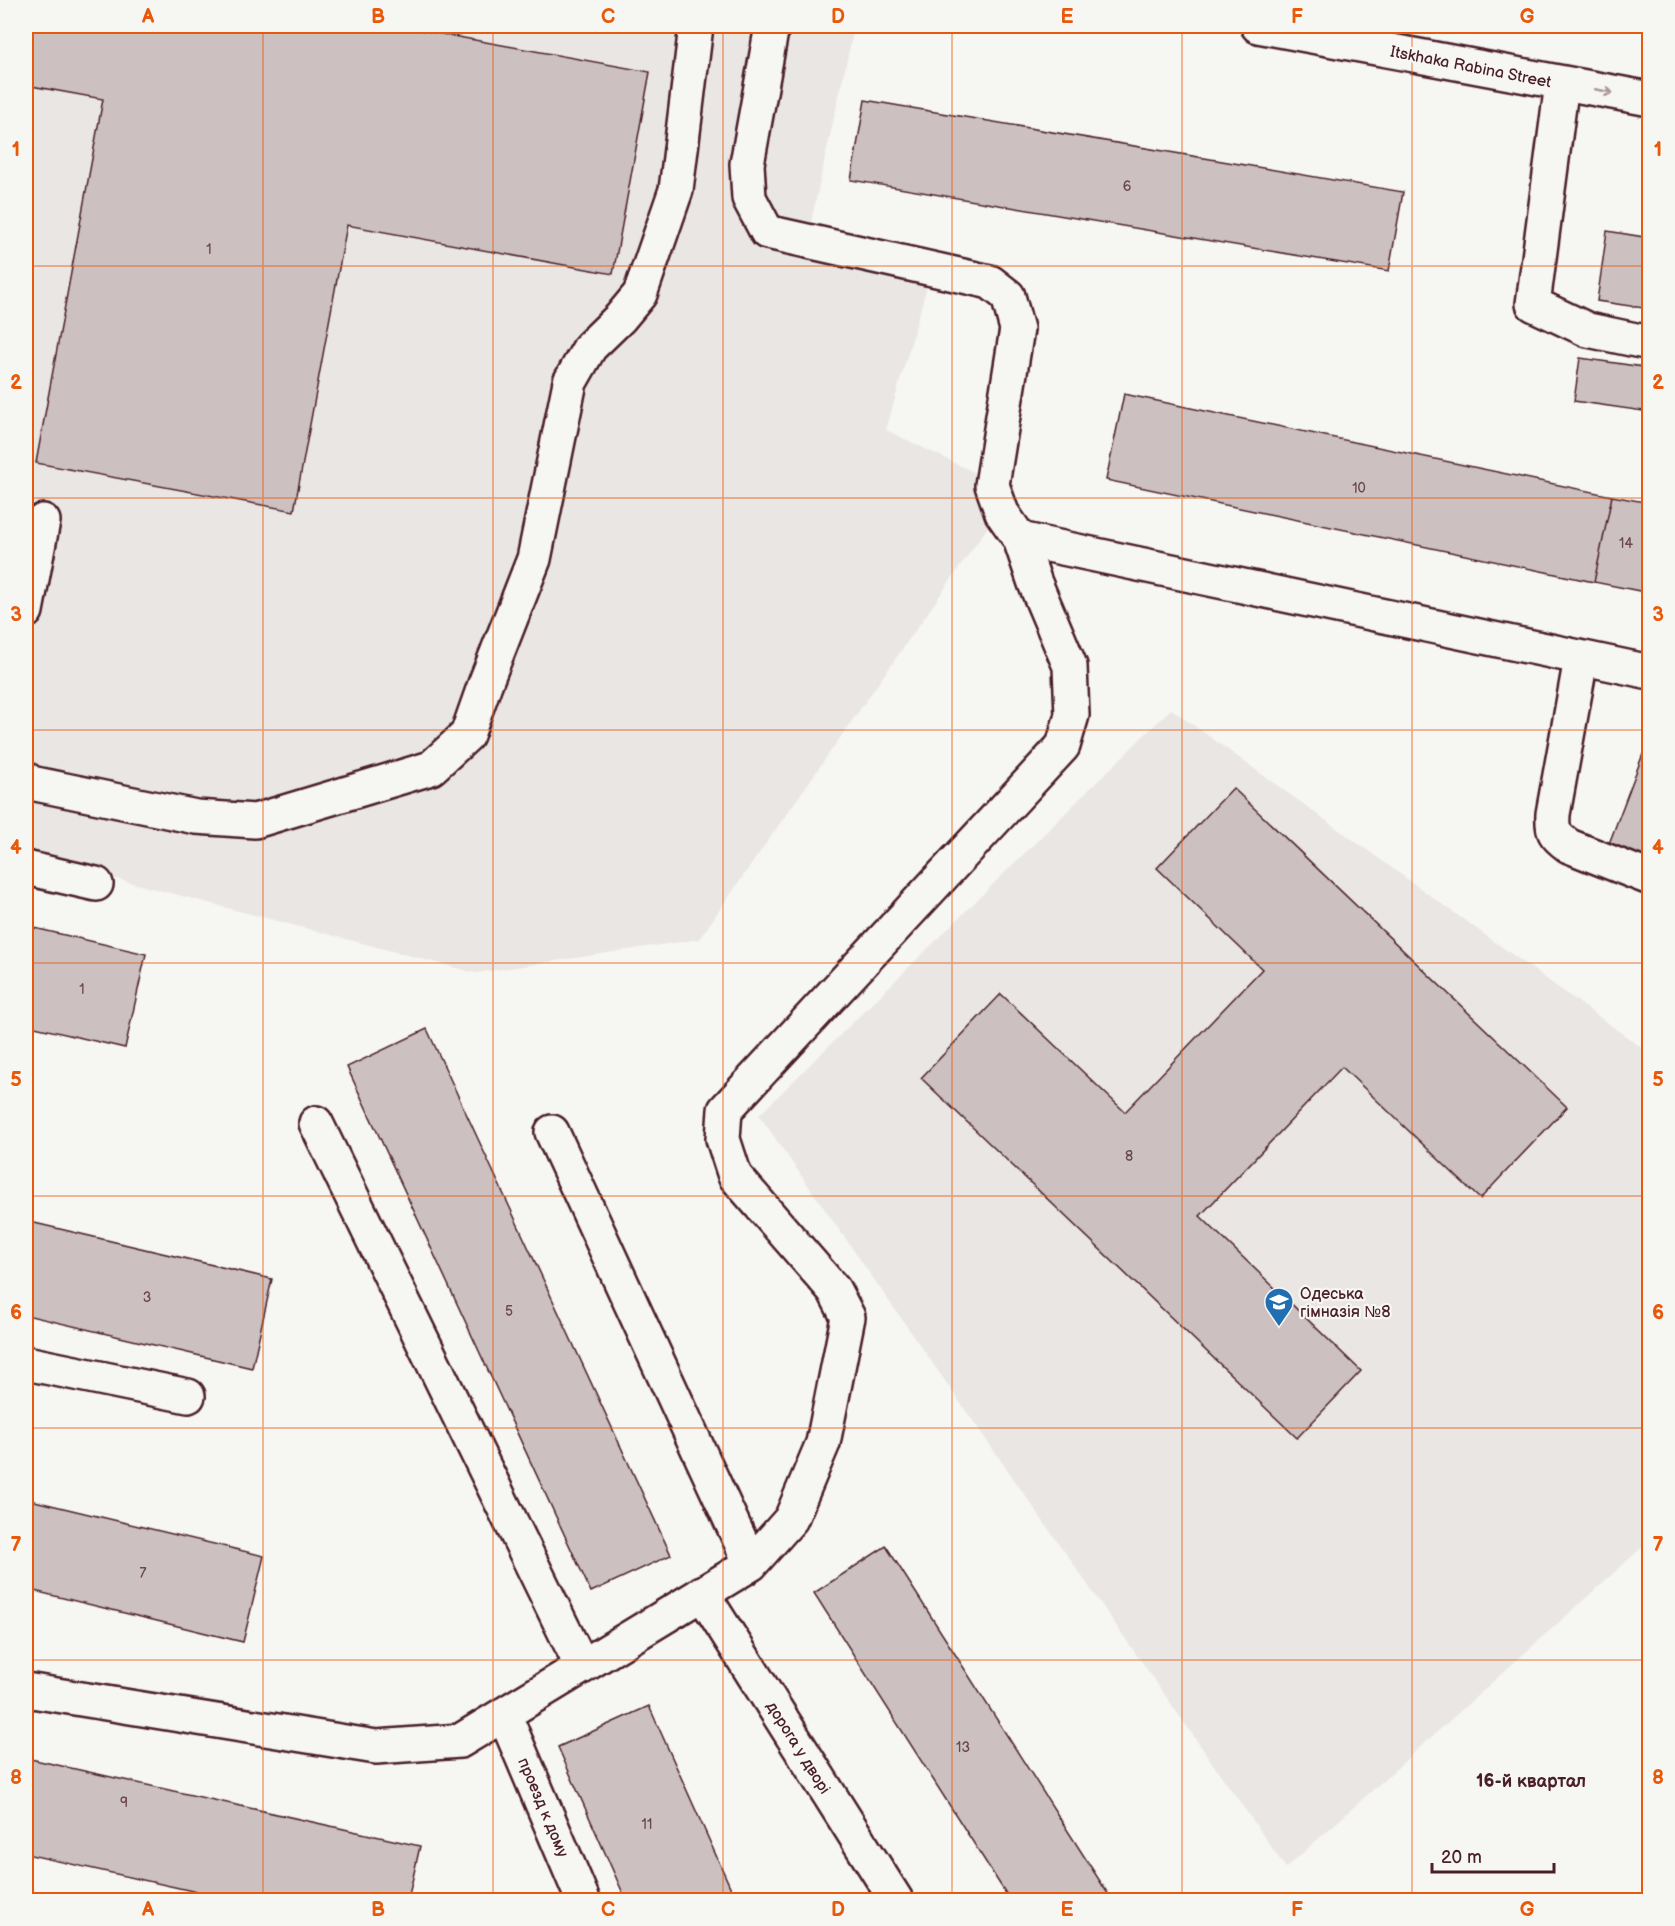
<svg xmlns="http://www.w3.org/2000/svg" width="1675" height="1926" viewBox="0 0 1675 1926" font-family="'Balsamiq Sans',sans-serif">
<style>
.built{fill:#e9e6e3}
.building{fill:#ccc1c0;stroke:#4a1f2b;stroke-width:1.5}
.lines{fill:none;stroke-linecap:round;stroke-linejoin:round}
.minor-casing{stroke:#4a1f2b;stroke-width:38}
.major-casing{stroke:#4a1f2b;stroke-width:38}
.minor{stroke:#f6f6f2;stroke-width:33}
.major{stroke:#f6f6f2;stroke-width:33}
.tram{stroke:#4a1f2b;stroke-width:1.5}
.oneway{stroke:#a99598}
.grid{fill:none;stroke:#e8590c;stroke-width:1.5;stroke-opacity:0.55}
.labels{text-anchor:middle;stroke-width:4.5;stroke-linejoin:round;paint-order:stroke}
.number-label{font-size:14px;fill:#6a4850}
.street-label{font-size:16px;fill:#4a1f2b;stroke:#f6f6f2}
.poi-label{font-size:16px;fill:#4a1f2b;stroke:#f6f6f2;text-anchor:start}
.neighbourhood-label{font-size:18px;font-weight:bold;fill:#4a1f2b;stroke:#f6f6f2}
.neatline{fill:none;stroke:#e8590c;stroke-width:2}
.grid-label{font-size:20px;text-anchor:middle;font-weight:bold;fill:#e8590c}
</style>
<rect width="100%" height="100%" fill="#f6f6f2"/>
<filter id="ink" filterUnits="userSpaceOnUse"><feTurbulence type="fractalNoise" baseFrequency=".0167" numOctaves="2"/><feDisplacementMap in="SourceGraphic" scale="12" xChannelSelector="R" yChannelSelector="G"/><feConvolveMatrix kernelMatrix="1 2 1 2 8 2 1 2 1" color-interpolation-filters="sRGB"/></filter>
<g filter="url(#ink)">
<!-- built -->
<path class="built" d="M26,26H842L854,28L807,239L933,265L886,430L1013,491L699,939L476,973L26,855Z
M1171,709L1649,1053V1541L1286,1868L759,1115Z"/>
<!-- building -->
<path class="building" d="M26,26H398L650,72L613,274L347,225L294,511L36,463L103,99L26,85Z
M865,100L1403,192L1389,271L851,180Z
M1607,231L1650,238V309L1597,301Z
M1580,358L1650,368V412L1574,401Z
M1124,394L1612,496L1594,582L1106,480Z
M1612,496L1650,503V593L1594,582Z
M1643,754L1650,756V865L1607,849Z
M1233,788L1567,1107L1480,1199L1342,1067L1200,1216L1361,1371L1297,1438L921,1078L1001,994L1125,1112L1262,969L1157,868Z
M26,926L146,954L125,1048L26,1025Z
M427,1029L671,1555L591,1592L347,1067Z
M26,1221L272,1279L252,1368L26,1315Z
M26,1499L264,1556L243,1642L26,1589Z
M886,1546L1112,1900H1010L814,1593Z
M649,1706L736,1900H626L558,1747Z
M26,1758L420,1846L408,1900H233L26,1854Z"/>
<g class="lines">
<!-- minor casing -->
<g class="minor-casing">
<path id="minor" d="M1562,83L1533,304L1588,330L1650,343
M1020,539L1650,672
M26,611L43,521
M1581,659L1553,814C1552,832 1554,835 1569,846L1650,878
M26,779L31,783L196,817L255,821L431,768L467,735L485,684L534,559L570,382L590,347L620,318L640,294L676,190L696,26
M26,868L96,884
M316,1123L582,1667
M552,1132L751,1564
M26,1363L188,1396
M702,1593L896,1900
M26,1690L376,1747L460,1741L751,1564L791,1519L823,1443L848,1317L834,1290L735,1176L723,1139L725,1110L1063,746L1072,715L1070,666L1035,583L1020,539L1002,513L992,485L1017,329L1008,296L990,282L767,232L749,198L747,164L772,26
M504,1714L583,1900"/>
</g>
<!-- major casing -->
<g class="major-casing">
<path id="major" d="M1258,26L1650,99"/>
</g>
<!-- minor -->
<use href="#minor" class="minor"/>
<!-- major -->
<use href="#major" class="major"/>
<!-- tram -->
<path class="tram" d="M1635,26L1650,28"/>
</g>
<!-- one-way arrows -->
<defs><path id="oneway-shaft" d="M-6 0H5M1.5-3L5.5 0L1.5 3" fill="none" stroke-width="1.6" stroke-linecap="round" stroke-linejoin="round" transform="scale(1.5)"/></defs>
<use class="oneway" href="#oneway-shaft" transform="translate(1604 91) rotate(11)"/>
</g>
<!-- grid -->
<path class="grid" d="M263,26V1900M493,26V1900M723,26V1900M952,26V1900M1182,26V1900M1412,26V1900M26,266H1650M26,498H1650M26,730H1650M26,963H1650M26,1196H1650M26,1428H1650M26,1660H1650"/>
<!-- icons -->
<defs>
<g id="school-pin" transform="scale(1.5)"><path d="M0 17L-7.5 6A9.5 9.5 0 1 1 7.5 6Z" fill="#1f6fb2" stroke="#f6f6f2"/><path d="M0-5L7-2L0 1L-7-2ZM-4 1L0 2.5L4 1V4Q0 6-4 4Z" fill="#fff"/></g>
</defs>
<g fill-rule="evenodd">
<use href="#school-pin" x="1279" y="1302"/>
</g>
<g class="labels">
<!-- number labels -->
<g class="number-label">
<text x="1127" y="191">6</text>
<text x="209" y="254">1</text>
<text x="1359" y="493">10</text>
<text x="1626" y="548">14</text>
<text x="82" y="994">1</text>
<text x="1129" y="1161">8</text>
<text x="147" y="1302">3</text>
<text x="509" y="1316">5</text>
<text x="143" y="1578">7</text>
<text x="963" y="1752">13</text>
<text x="124" y="1807">9</text>
<text x="647" y="1829">11</text>
</g>
<!-- street labels -->
<g class="street-label">
<text transform="translate(1471 66) rotate(11)" y="6">Itskhaka Rabina Street</text>
<text transform="translate(799 1747) rotate(58)" y="6">дорога у дворі</text>
<text transform="translate(544 1807) rotate(67)" y="6">проезд к дому</text>
</g>
<!-- poi labels -->
<g class="poi-label">
<text x="1300" y="1299">Одеська<tspan x="1300" dy="18">гімназія №8</tspan></text>
</g>
<!-- neighbourhood labels -->
<g class="neighbourhood-label">
<text x="1531" y="1787">16-й квартал</text>
</g>
</g>
<!-- margin -->
<rect width="1675" height="1926" fill="none" stroke="#f6f6f2" stroke-width="66"/>
<!-- scale -->
<path d="M1432 1863v9h122v-9" fill="none" stroke="#4a1f2b" stroke-width="3"/>
<text x="1441" y="1863" font-size="18" fill="#4a1f2b" stroke="#f6f6f2" stroke-width="4.5" paint-order="stroke">20 m</text>
<rect x="33" y="33" width="1609" height="1860" class="neatline"/>
<g class="grid-label">
<text x="148" y="23">A</text>
<text x="378" y="23">B</text>
<text x="608" y="23">C</text>
<text x="838" y="23">D</text>
<text x="1067" y="23">E</text>
<text x="1297" y="23">F</text>
<text x="1527" y="23">G</text>
<text x="16" y="156">1</text>
<text x="1658" y="156">1</text>
<text x="16" y="389">2</text>
<text x="1658" y="389">2</text>
<text x="16" y="621">3</text>
<text x="1658" y="621">3</text>
<text x="16" y="854">4</text>
<text x="1658" y="854">4</text>
<text x="16" y="1086">5</text>
<text x="1658" y="1086">5</text>
<text x="16" y="1319">6</text>
<text x="1658" y="1319">6</text>
<text x="16" y="1551">7</text>
<text x="1658" y="1551">7</text>
<text x="16" y="1784">8</text>
<text x="1658" y="1784">8</text>
<text x="148" y="1916">A</text>
<text x="378" y="1916">B</text>
<text x="608" y="1916">C</text>
<text x="838" y="1916">D</text>
<text x="1067" y="1916">E</text>
<text x="1297" y="1916">F</text>
<text x="1527" y="1916">G</text>
</g>
</svg>
